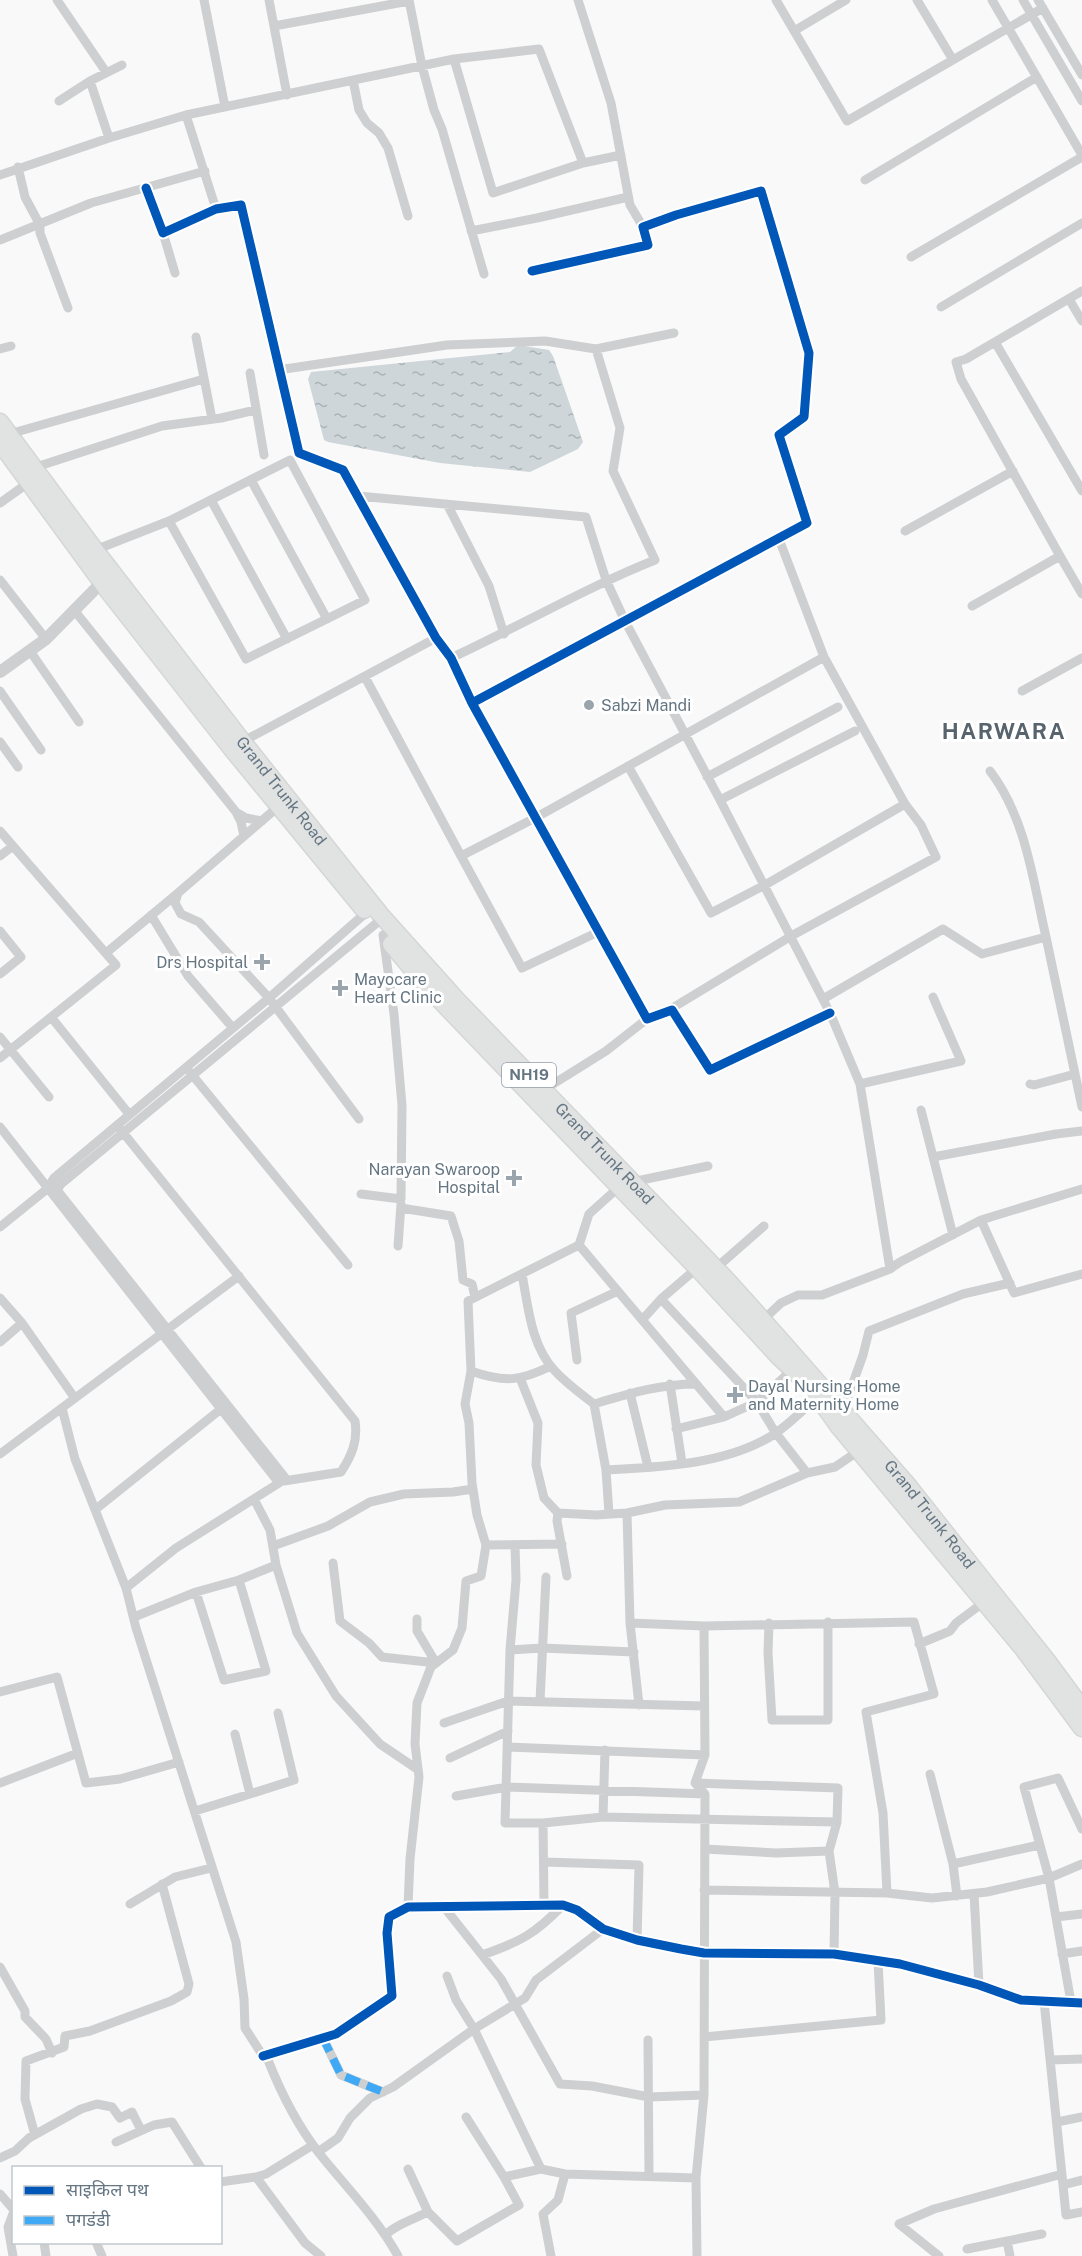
<svg xmlns="http://www.w3.org/2000/svg" width="1082" height="2256" viewBox="0 0 1082 2256" font-family="'Public Sans','Noto Sans Devanagari',sans-serif">
<style>
.water{fill:url(#water-ripples)}
.lines{fill:none;stroke-linecap:round;stroke-linejoin:round}
.trunk-casing{stroke:#d5d6d6;stroke-width:19}
.minor{stroke:#cecfd0;stroke-width:9}
.tertiary{stroke:#cecfd0;stroke-width:12}
.trunk{stroke:#e1e2e2;stroke-width:16}
.quiet{stroke:#3fa9f5;stroke-width:8;stroke-dasharray:15 8;stroke-linecap:butt}
.cycleway-casing{stroke:#fff;stroke-width:13}
.cycleway{stroke:#0057b8;stroke-width:9}
.poi-dot{fill:#99a4ac;stroke:#fff;stroke-width:2}
.labels{text-anchor:middle;stroke-width:6;stroke-linejoin:round;paint-order:stroke}
.shield{fill:#fff;stroke:#939fa8;stroke-width:1.5}
.shield-label{font-size:15px;font-weight:bold;fill:#657683}
.poi-label{font-size:16px;fill:#657683;stroke:#fff;text-anchor:start}
.street-label{font-size:16px;fill:#657683;stroke:#fff}
.district-label{font-size:22px;font-weight:bold;letter-spacing:1.5px;fill:#57646e;stroke:#fff}
</style>
<defs>
<pattern id="water-ripples" width="26" height="14" patternUnits="userSpaceOnUse" patternTransform="scale(1.5)"><rect width="26" height="14" fill="#ced6d9"/><path d="M2 4q2-2 4 0t4 0M15 11q2-2 4 0t4 0" fill="none" stroke="#abb2b5"/></pattern>
</defs>
<rect width="100%" height="100%" fill="#f9f9f9"/>
<!-- water -->
<path class="water" d="M518,345L549,350L553,356L583,442L578,449L530,472L440,463L328,442L324,440L308,379L311,372L510,352Z"/>
<g class="lines">
<!-- trunk casing -->
<g class="trunk-casing">
<g id="trunk">
<path id="s1" d="M0,422L95,550L243,742L380,914L458,1001L727,1280L778,1337L906,1483L1048,1662L1082,1708"/>
<path d="M0,443L108,591L231,748L364,910"/>
<path d="M391,944L430,990L697,1268L778,1356L798,1375"/>
<path d="M817,1396L839,1427L1024,1650L1082,1728"/>
</g>
</g>
<!-- minor -->
<path class="minor" d="M57,0L106,72
M204,0L225,107
M269,0L287,95
M409,0L422,66L434,110L442,129L484,274
M578,0L611,103L630,205L643,227
M776,0L847,121L1043,8
M917,0L953,60
M992,0L1082,155
M1023,0L1082,101
M1038,0L1082,75
M274,26L409,1
M794,31L846,0
M353,80L359,110L367,123L379,133L388,148L408,216
M90,81L109,138
M59,101L90,81L122,65
M186,115L454,59L539,49L583,163L493,193L454,59
M583,163L621,155
M18,167L25,197L40,225V233L68,308
M0,175L109,138L186,115L216,209
M865,180L1037,77
M146,188L163,233L216,209L241,205L299,453L343,470L436,638L451,658L472,703L647,1019L672,1010L710,1070L830,1013
M471,231L537,218L628,197
M163,233L175,273
M0,240L91,203L205,171
M911,257L1082,157
M1069,299L1082,321
M941,307L1082,223
M196,337L212,419
M995,342L1082,491
M0,349L11,346
M278,370L447,345L545,341L596,349L674,333
M250,373L264,455
M9,434L204,379
M33,468L162,426L221,418L256,410
M251,480L327,619
M358,496L586,517L606,580L625,621L720,800L830,1013L860,1084L890,1269
M211,500L287,639
M0,503L28,483
M447,504L489,586L504,634
M905,531L1013,471
M95,550L169,521L290,460L365,600L246,659L169,521
M1060,556L961,379L956,362L966,359L1082,291
M0,580L46,639
M972,606L1060,556L1082,594
M74,610L236,812
M30,651L79,722
M451,658C520,626 585,588 655,560L613,471L620,428L596,349
M365,677L461,856L535,818L824,657L779,539
M0,691L41,750
M1022,691L1082,658
M472,703L807,523L779,435L804,417L809,353L761,191L676,215L643,227L648,245L532,271
M0,742L18,767
M240,743L436,638
M628,766L711,913L763,886L905,804
M990,771C1026,818 1033,881 1046,937
M707,777L838,707
M720,800L855,731
M0,831L116,965L0,1058
M244,836L241,822L236,812L246,818L262,821
M0,856L13,846
M461,856L522,968L598,932
M178,893L175,903L181,914L199,922L269,998L359,1119
M151,915L188,976L233,1028
M0,931L21,957L0,974
M106,953L178,893L279,806
M823,999L943,929L982,954L1046,937L1082,1107
M674,1007L793,935L936,857L921,825L905,804L824,657
M51,1017L129,1114
M0,1037L49,1097
M189,1071L348,1265
M860,1084L961,1061L933,997
M1030,1084L1034,1085L1075,1074
M542,1091L606,1051L647,1019
M921,1110L953,1235
M117,1125L355,1421C358,1441 352,1455 341,1472L284,1481
M0,1127L279,1483L176,1548L126,1588
M933,1157L1056,1134L1082,1131
M632,1182L708,1166
M361,1194L401,1199L402,1105L394,1014L383,935
M401,1208L451,1216L459,1241L463,1280L472,1284L475,1297
M981,1220L1014,1293L1082,1274
M0,1227L47,1189L54,1178L269,998L369,910
M579,1245L724,1417L757,1402L793,1369
M398,1246L401,1204
M716,1268L764,1226
M522,1274C528,1306 531,1346 555,1371C566,1383 581,1394 594,1404C628,1394 660,1384 696,1384
M0,1298L22,1323L74,1397
M661,1299L757,1402L775,1432L807,1473
M642,1320L661,1299L697,1268
M763,1320L781,1303L798,1295H822L890,1269L900,1262L981,1220L1082,1189
M0,1342L22,1323
M577,1360L571,1313L618,1291
M471,1371C505,1383 520,1381 551,1366
M520,1378L538,1423L536,1465L544,1498L558,1513L596,1515L627,1513L665,1505L739,1502L807,1473L835,1467L860,1450
M670,1384L682,1463
M630,1393L648,1467
M594,1404L606,1470C659,1467 721,1465 768,1438C786,1428 802,1410 818,1397
M62,1408L75,1459L126,1588L136,1628L236,1942L244,1999L245,2028L263,2056L268,2060C281,2093 297,2125 319,2153C346,2187 377,2218 398,2256
M843,1411L863,1355L869,1331L963,1294L1010,1283
M676,1429L724,1417
M0,1454L239,1276
M606,1470L609,1514
M287,1480L57,1190L61,1184L384,917
M254,1499L270,1530L276,1565
M96,1509L221,1409
M558,1513L557,1521L567,1576
M627,1513L630,1623L639,1705
M562,1544L486,1545L477,1515L472,1483L469,1423L465,1404L471,1371L468,1301L579,1245L589,1214L619,1187
M515,1545L516,1580L510,1650L505,1823H543L603,1817L837,1822
M273,1546L328,1526L370,1502L404,1494L453,1492L473,1489
M333,1563L340,1621L369,1643L382,1657L436,1663L417,1631V1619
M196,1592L224,1680L266,1671L239,1580
M134,1617L196,1592L239,1580L276,1565L297,1633L336,1696L380,1744L417,1769
M630,1623L704,1626L914,1622L934,1694L866,1712L883,1813L887,1893
M769,1623L768,1653L772,1720H828V1622
M919,1644L950,1631L956,1623L984,1602
M510,1650L542,1648L634,1652
M0,1692L57,1677L86,1783L120,1779L179,1762
M540,1701L546,1577
M444,1723L508,1701L704,1706
M507,1747L705,1755
M450,1758L508,1731
M930,1774L953,1864L957,1896
M0,1783L78,1753
M695,1783L838,1788L837,1822L829,1851L835,1893L834,1954
M250,1794L294,1780L278,1713
M456,1796L507,1787L705,1794
M195,1811L250,1794L235,1734
M603,1817L605,1750
M543,1823L544,1904
M705,1849L776,1853L829,1851
M544,1862L639,1865L637,1940
M953,1864L1039,1845
M704,1890L887,1893L932,1898L987,1892L1049,1878L1082,1864
M974,1894L979,1985
M130,1904L175,1877L211,1868
M408,1907L410,1859L419,1777L415,1744L417,1703L431,1667L453,1650L462,1628L466,1581L481,1576L486,1545
M444,1907L501,1979L560,2084L592,2086L649,2097L704,2095
M1056,1917L1082,1914
M1062,1954L1082,1951
M482,1955C520,1942 535,1934 563,1905
M0,1967L25,2011V2017L46,2039L52,2053
M447,1976L456,2000L474,2029L541,2169
M1044,2001L1063,2185L1082,2180
M1071,2002L1049,1878L1024,1787L1058,1778L1082,1829
M704,2037L881,2020L878,1961
M323,2038L341,2075L383,2092
M648,2040L649,2176
M263,2056L336,2034L392,1996L387,1933L389,1917L408,1907L563,1905L577,1910L603,1929L637,1940L681,1949L704,1953L834,1954L900,1964L979,1985L1021,2000L1082,2003
M1050,2060L1082,2059
M1057,2122L1082,2117
M35,2135L25,2099L26,2061L64,2047L65,2036L90,2031L171,2001L187,1992L189,1984L162,1884
M116,2142L154,2125L172,2122L201,2168
M318,2152L338,2138L350,2118L370,2098L393,2087L474,2029L525,1998L536,1980L603,1929
M0,2158L15,2151L29,2138L81,2109L97,2104L112,2107L120,2118L132,2112L141,2130
M408,2169L428,2212
M256,2177L305,2243L321,2256
M504,2177L541,2169L565,2174
M220,2182L256,2177L266,2174L313,2145
M1063,2185L1066,2215L1082,2212
M0,2194L14,2210
M386,2235C393,2226 416,2218 428,2212L457,2241L519,2205L504,2177L466,2117
M1007,2241L1010,2256
M44,2242L46,2256
M96,2242L102,2256
M967,2249L1042,2234
M13,2256L8,2227L14,2211
M551,2256L543,2214L558,2200L565,2174L696,2178
M697,2256L696,2178L704,2095L705,1794L695,1783L705,1755L704,1626
M939,2256L899,2224L934,2209L1062,2174"/>
<!-- tertiary -->
<path class="tertiary" d="M0,672L46,639L107,577"/>
<!-- trunk -->
<use href="#trunk" class="trunk"/>
<!-- quiet -->
<path class="quiet" d="M323,2038L341,2075L383,2092"/>
<!-- cycleway casing -->
<g class="cycleway-casing">
<path id="cycleway" d="M146,188L163,233L216,209L241,205L299,453L343,470L436,638L451,658L472,703L647,1019L672,1010L710,1070L830,1013
M472,703L807,523L779,435L804,417L809,353L761,191L676,215L643,227L648,245L532,271
M263,2056L336,2034L392,1996L387,1933L389,1917L408,1907L563,1905L577,1910L603,1929L637,1940L681,1949L704,1953L834,1954L900,1964L979,1985L1021,2000L1082,2003"/>
</g>
<!-- cycleway -->
<use href="#cycleway" class="cycleway"/>
</g>
<!-- markers -->
<g class="poi-dot">
<circle cx="589" cy="705" r="6"/>
<path d="M259 953h6v6h6v6h-6v6h-6v-6h-6v-6h6z"/>
<path d="M337 979h6v6h6v6h-6v6h-6v-6h-6v-6h6z"/>
<path d="M511 1169h6v6h6v6h-6v6h-6v-6h-6v-6h6z"/>
<path d="M732 1386h6v6h6v6h-6v6h-6v-6h-6v-6h6z"/>
</g>
<g class="labels">
<!-- shield labels -->
<rect class="shield" x="502" y="1063" width="54" height="24" rx="4.5"/>
<g class="shield-label">
<text x="529" y="1080">NH19</text>
</g>
<!-- poi labels -->
<g class="poi-label">
<text x="601" y="711">Sabzi Mandi</text>
<text x="248" y="968" text-anchor="end">Drs Hospital</text>
<text x="354" y="985">Mayocare<tspan x="354" dy="18">Heart Clinic</tspan></text>
<text x="500" y="1175" text-anchor="end">Narayan Swaroop<tspan x="500" dy="18">Hospital</tspan></text>
<text x="748" y="1392">Dayal Nursing Home<tspan x="748" dy="18">and Maternity Home</tspan></text>
</g>
<!-- street labels -->
<g class="street-label">
<text dy="6" stroke="none"><textPath href="#s1" startOffset="464">Grand Trunk Road</textPath></text>
<text dy="6" stroke="none"><textPath href="#s1" startOffset="950">Grand Trunk Road</textPath></text>
<text dy="6" stroke="none"><textPath href="#s1" startOffset="1436">Grand Trunk Road</textPath></text>
</g>
<!-- district labels -->
<g class="district-label">
<text x="1004" y="739">HARWARA</text>
</g>
</g>
<!-- legend -->
<rect x="12" y="2166" width="210" height="78" fill="#ffffff" stroke="#c1c8cd" stroke-width="1.5"/>
<rect x="24" y="2186" width="30" height="9" fill="#0057b8" stroke="#c1c8cd" stroke-width="1.5"/>
<text x="66" y="2196" font-size="18" fill="#657683">साइकिल पथ</text>
<rect x="24" y="2216" width="30" height="9" fill="#3fa9f5" stroke="#c1c8cd" stroke-width="1.5"/>
<text x="66" y="2226" font-size="18" fill="#657683">पगडंडी</text>
</svg>
